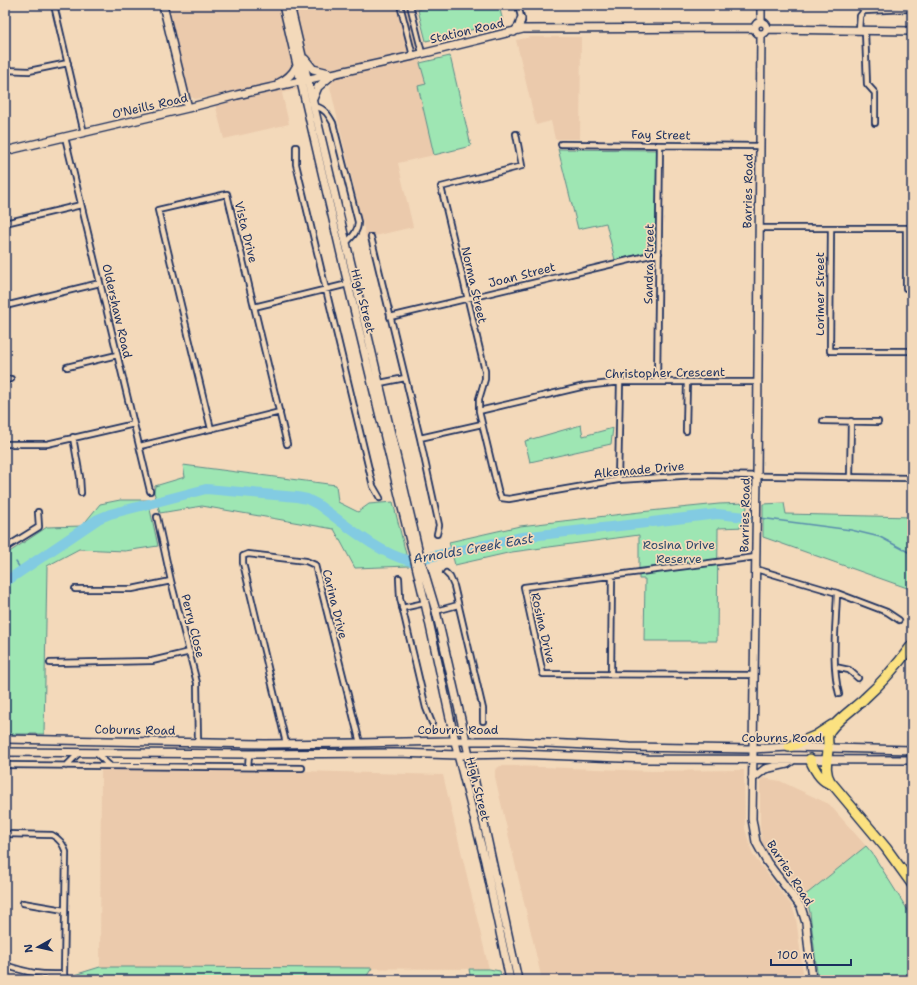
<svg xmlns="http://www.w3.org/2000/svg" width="917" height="985" viewBox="0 0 917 985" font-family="'Shantell Sans',sans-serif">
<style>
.built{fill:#ebcaac}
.green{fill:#9ee6b3;stroke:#5c8a88}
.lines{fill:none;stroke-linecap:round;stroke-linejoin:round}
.stream{stroke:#598dad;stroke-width:1.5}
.river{stroke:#82cbe2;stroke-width:10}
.street-casing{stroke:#1b2f5e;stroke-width:8}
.secondary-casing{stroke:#1b2f5e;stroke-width:10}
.highway-casing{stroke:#1b2f5e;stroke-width:12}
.street{stroke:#f3d9ba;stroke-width:4.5}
.secondary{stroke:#f3d9ba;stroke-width:7}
.highway{stroke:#fbe180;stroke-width:9}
.labels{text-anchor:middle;stroke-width:3.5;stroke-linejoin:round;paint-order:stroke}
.street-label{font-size:12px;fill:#1b2f5e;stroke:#f3d9ba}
.park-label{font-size:12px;fill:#2f4a6b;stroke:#f3d9ba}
.water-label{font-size:13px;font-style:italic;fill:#2a4672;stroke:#f3d9ba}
</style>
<rect width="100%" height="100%" fill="#f3d9ba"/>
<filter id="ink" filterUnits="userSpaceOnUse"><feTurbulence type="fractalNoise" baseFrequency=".025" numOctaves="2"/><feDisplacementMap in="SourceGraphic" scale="8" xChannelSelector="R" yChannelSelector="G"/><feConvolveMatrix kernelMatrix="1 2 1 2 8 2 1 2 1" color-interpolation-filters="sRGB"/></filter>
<g filter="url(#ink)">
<!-- built -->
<path class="built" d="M165,5H406L426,85L418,87L434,155L398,163L413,227L366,238L330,87L332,84H320L282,93L289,124L224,139L213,96L195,99L190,96L187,85L182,74Z
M531,37H581L580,139H555L551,121L536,125L516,40Z
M500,766H514L651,771L744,770L745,829L753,855L792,906L796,918L804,980H542L495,777V770Z
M101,768H192L443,775L489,969L100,967Z
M763,778L780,781L829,804L866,846L803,897L768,853L762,842L760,828V781Z"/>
<!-- green -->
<path class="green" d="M438,5H499L503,22L426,41L418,10Z
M450,56L471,146L434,155L418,86L426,84L420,63Z
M558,149L657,150L655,250L615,260L606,223L578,229Z
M581,425L583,436L613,428L611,444L530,462L525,441Z
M183,465L336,485L338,502L358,512L369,504L393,502L409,566L355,568L334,529L202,506L160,513L154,492L155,486L185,477Z
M120,500H148L158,546L125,551L79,549L47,566L44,734H5V555L47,527L82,526L100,504Z
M747,503L746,527L718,528L717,641H644L645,579H639V535L512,552L455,565L449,542L520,526L640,512L719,504Z
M784,503L786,514L912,517V587L910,589L763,537V504Z
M866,846L872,853L912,917V980H818L810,913L808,904L803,897Z
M100,967H132L372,968L364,980H75L74,975Z
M469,969H489L500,971L502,980H471Z"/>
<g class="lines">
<!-- stream -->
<path class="stream" d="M746,517H751
M760,518L851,530L880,537L912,554
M16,562L22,571"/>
<!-- river -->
<path class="river" d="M652,522L717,514L746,517
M5,582L98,519L110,514L206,489L297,497L307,499L317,504C345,524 376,552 410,561L522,537L646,523"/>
<!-- street casing -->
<g class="street-casing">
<path id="street" d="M54,5L84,133
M400,5L413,56
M410,5L422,53
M518,5L522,21
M859,30L860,16L864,11L908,9V5
M865,31L867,84L875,93V123
M5,70L29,71L68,63
M315,106C325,109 328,114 333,123L358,222C358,231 353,236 347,242
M516,134L522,166L441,187L485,371V379L479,399V411L498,490L501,498L509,499L618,480L696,475L909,478
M65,137L150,491
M561,144L760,146
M296,147V164L373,486L380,498
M5,223L81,205
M759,228H912
M831,228L830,351H912
M371,237L420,438L439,525L437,534
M906,288V228
M5,306L100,283
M254,307L348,284
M390,317L659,253
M67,367L117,355
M5,380L11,379
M657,382L660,146
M380,383L405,378
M479,411L585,386L620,382H757
M823,421L878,422
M211,429L158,210L227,194L287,444
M686,431L687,382
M73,437L80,477L81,493
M420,438L482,424
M5,444H47L134,424
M140,446L280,412
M850,478L851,421
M618,480L620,382
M157,517L171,581L197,683L198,742
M5,548L39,527L38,512
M756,569L837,593L887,612L899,620
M446,573L450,577L454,586L483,709V721
M399,578L400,598L426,708L432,723
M75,589H132L171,581
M837,593C836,625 831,663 839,694
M402,608L425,603
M436,611L458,605
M50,663L152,661L190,652
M835,667L849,670L858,678
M611,673L612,576
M754,675L543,674L524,587L756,557
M286,743L243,563V556L248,554L306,561L315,565L360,743
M96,753L110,766
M5,765L302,768
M66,766L79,753
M248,767L249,754
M5,834L52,835C60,839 63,844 66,852L64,974L66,980
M23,903L64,910
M5,965C28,973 40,975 64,974"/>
</g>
<!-- secondary casing -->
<g class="secondary-casing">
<path id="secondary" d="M163,5L188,108
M283,5L348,284L425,603L458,755L485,861L510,980
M290,5L421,561L436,611L464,732L518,980
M755 28a6 6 0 1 1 12 0a6 6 0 1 1-12 0Z
M761,22V5
M767,29L912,31
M514,32L519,26L521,19
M761,35L757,476L752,819L756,842L767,862L801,907L806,923L812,980
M305,59L313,69L329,73
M279,83C287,79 292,75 296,67
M313,99L318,87L332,75
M5,151L188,108L237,95L413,56L523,29L754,28
M5,739L265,744L360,743L449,741H504L630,747L752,749L789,747L912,750
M5,752L249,754L397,753L458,755L518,754L647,759L912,760
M752,779L765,769L787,764L793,760"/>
</g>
<!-- highway casing -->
<g class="highway-casing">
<path id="highway" d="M912,645C898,664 883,682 865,698C855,708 836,720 829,732C826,738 829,744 828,750C827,761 824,771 830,781L886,848L912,884
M789,747L815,736L832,725
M810,759C814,769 820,781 831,784"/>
</g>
<!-- street -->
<use href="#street" class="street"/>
<!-- secondary -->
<use href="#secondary" class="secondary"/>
<!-- highway -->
<use href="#highway" class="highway"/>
</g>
</g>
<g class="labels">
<!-- street labels -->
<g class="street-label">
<text transform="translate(467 31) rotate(-13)" y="4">Station Road</text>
<text transform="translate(150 106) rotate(-13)" y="4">O'Neills Road</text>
<text transform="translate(661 135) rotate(1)" y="4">Fay Street</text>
<text transform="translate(748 191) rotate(-89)" y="4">Barries Road</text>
<text transform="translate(246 232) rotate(76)" y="4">Vista Drive</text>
<text transform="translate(649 264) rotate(-89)" y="4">Sandra Street</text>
<text transform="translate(522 275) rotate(-14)" y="4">Joan Street</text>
<text transform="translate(474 285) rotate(77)" y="4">Norma Street</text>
<text transform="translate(820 294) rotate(-90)" y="4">Lorimer Street</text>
<text transform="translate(363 301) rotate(76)" y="4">High Street</text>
<text transform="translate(117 311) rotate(77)" y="4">Oldershaw Road</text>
<text transform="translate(665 373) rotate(-1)" y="4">Christopher Crescent</text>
<text transform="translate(639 470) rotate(-5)" y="4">Alkemade Drive</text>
<text transform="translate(745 515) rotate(-89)" y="4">Barries Road</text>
<text transform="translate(335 604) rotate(76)" y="4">Carina Drive</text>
<text transform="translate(193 626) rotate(76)" y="4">Perry Close</text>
<text transform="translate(543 628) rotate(77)" y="4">Rosina Drive</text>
<text transform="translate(135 730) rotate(1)" y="4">Coburns Road</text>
<text x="458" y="734">Coburns Road</text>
<text x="782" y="742">Coburns Road</text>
<text transform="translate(478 789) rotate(76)" y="4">High Street</text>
<text transform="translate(790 873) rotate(57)" y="4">Barries Road</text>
</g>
<!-- park labels -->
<g class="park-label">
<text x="679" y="549">Rosina Drive<tspan x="679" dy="14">Reserve</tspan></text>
</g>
<!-- water labels -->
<g class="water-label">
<text transform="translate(473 548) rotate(-10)" y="5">Arnolds Creek East</text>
</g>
</g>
<!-- margin -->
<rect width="917" height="985" fill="none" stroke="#f3d9ba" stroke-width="20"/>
<rect x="10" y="10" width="897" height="965" fill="none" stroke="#1b2f5e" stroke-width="1.5" filter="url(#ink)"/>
<!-- north arrow -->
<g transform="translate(38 947) rotate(262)" stroke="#f3d9ba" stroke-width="3" paint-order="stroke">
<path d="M0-3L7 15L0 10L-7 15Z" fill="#1b2f5e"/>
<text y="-6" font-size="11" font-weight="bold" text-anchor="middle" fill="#1b2f5e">N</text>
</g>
<!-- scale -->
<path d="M771 959v6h80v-6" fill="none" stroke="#1b2f5e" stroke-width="2"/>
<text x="777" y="959" font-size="12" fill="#1b2f5e" stroke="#f3d9ba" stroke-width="3" paint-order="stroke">100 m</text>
</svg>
